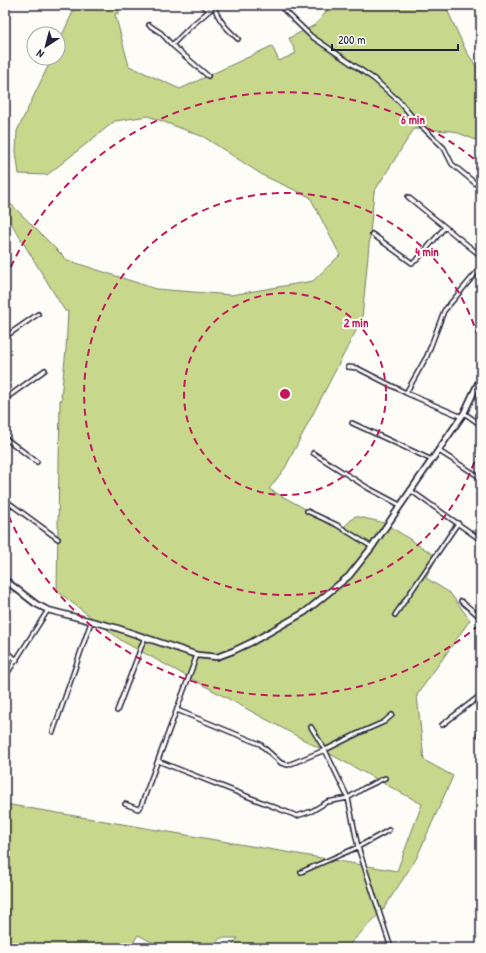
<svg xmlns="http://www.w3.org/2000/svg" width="486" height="953" viewBox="0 0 486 953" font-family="'Patrick Hand',sans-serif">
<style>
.green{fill:#c7d88d;stroke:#747d64}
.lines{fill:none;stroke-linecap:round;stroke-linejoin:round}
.street-casing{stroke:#22223b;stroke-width:6}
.secondary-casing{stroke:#22223b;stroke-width:8}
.street{stroke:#fdfcf7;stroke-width:3}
.secondary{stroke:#fdfcf7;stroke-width:4.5}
.ring{fill:none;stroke:#c2185b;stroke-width:2;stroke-dasharray:7 5}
.centre{fill:#c2185b;stroke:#fdfcf7;stroke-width:2}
.ring-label{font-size:12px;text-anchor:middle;font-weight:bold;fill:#c2185b;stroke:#fdfcf7;stroke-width:4;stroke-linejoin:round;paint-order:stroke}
</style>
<rect width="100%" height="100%" fill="#fdfcf7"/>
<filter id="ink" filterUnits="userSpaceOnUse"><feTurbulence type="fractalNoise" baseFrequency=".025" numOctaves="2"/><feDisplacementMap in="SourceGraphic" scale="8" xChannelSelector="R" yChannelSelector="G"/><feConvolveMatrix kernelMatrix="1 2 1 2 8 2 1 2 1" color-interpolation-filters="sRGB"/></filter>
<g filter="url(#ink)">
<!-- green -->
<path class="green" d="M76,5H117L119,13L115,14L129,66L180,89L272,46L279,61L296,53L289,38L315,25L332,5H445L466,51L481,73V142L453,131L414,129L374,192L362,319L285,468L269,489L342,529L355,516L385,523L437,557L426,578L450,593L470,620L417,695L424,760L453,776L416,859L382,911L346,948H230L238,938H221L208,948H164L138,935L130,948H5V804L397,871L422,804L122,641L57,591L60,403V400H62V397H61L66,350L68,311H65L5,213V175L9,202L67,260L156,289L231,295L313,281L340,255L310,197L264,176L204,137L148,116L115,121L47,175L19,174L16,152L17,131L52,58H58V44Z"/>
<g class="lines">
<!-- street casing -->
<g class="street-casing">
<path id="street" d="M202,5L208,10
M279,5L311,36L374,79L399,101L414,119L444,148L452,164L481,188
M214,6C218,20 228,30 238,39
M149,25L161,33L172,45
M208,76L172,45L190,27L216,5
M408,197L481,256
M372,234L412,263L417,260L445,227
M5,337L38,314
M348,367L357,368L406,393L462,417
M406,393L427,356L444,311L481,267
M5,399L45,370
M464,413L481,425
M352,423L432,460
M5,438L37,462
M439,451L481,478
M313,453L368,488L400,505
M410,490L481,540
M5,500L58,539
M307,511L337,525L372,547
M461,601L472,610L481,618
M395,615L458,523
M5,651L17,660
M5,677L48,610
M177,710L260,744L281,763L288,765L325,750L359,733L384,722L392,715
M117,711L145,637
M442,725L481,695
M311,727L325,750L348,798L358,847L391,948
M53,732L91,622
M479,735L481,737
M158,761L297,816L312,811L327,802L348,798L364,788L385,778
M125,804L138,809L141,806L197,655
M301,872L358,847L389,830"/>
</g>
<!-- secondary casing -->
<g class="secondary-casing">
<path id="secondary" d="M5,580L36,604L48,610L114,627L197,655L217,657L233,651L252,642L305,612L349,576L372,547L464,413L481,377"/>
</g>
<!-- street -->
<use href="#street" class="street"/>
<!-- secondary -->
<use href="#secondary" class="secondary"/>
</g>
</g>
<!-- distance rings -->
<g class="ring">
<circle cx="285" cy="394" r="101"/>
<path d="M481 439A201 201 0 1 1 481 349"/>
<path d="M479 625A302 302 0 0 1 6 510M6 278A302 302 0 0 1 479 163"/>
</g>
<circle cx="285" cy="394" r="6" class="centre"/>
<g class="ring-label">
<text x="413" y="124">6 min</text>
<text x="427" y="256">4 min</text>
<text x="356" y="327">2 min</text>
</g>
<!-- margin -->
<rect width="486" height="953" fill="none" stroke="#fdfcf7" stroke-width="20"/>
<rect x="10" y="10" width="466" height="933" fill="none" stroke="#22223b" stroke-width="1.5" filter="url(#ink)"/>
<!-- north arrow -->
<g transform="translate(46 46) rotate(216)"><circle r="19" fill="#fdfcf7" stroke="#a5a5ac"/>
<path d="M0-3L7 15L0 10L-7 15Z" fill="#22223b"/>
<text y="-6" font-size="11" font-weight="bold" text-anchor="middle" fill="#22223b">N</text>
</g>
<!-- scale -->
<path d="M332 44v6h126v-6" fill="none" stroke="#22223b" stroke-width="2"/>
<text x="338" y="44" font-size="12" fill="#22223b" stroke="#fdfcf7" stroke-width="3" paint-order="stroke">200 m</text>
</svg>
